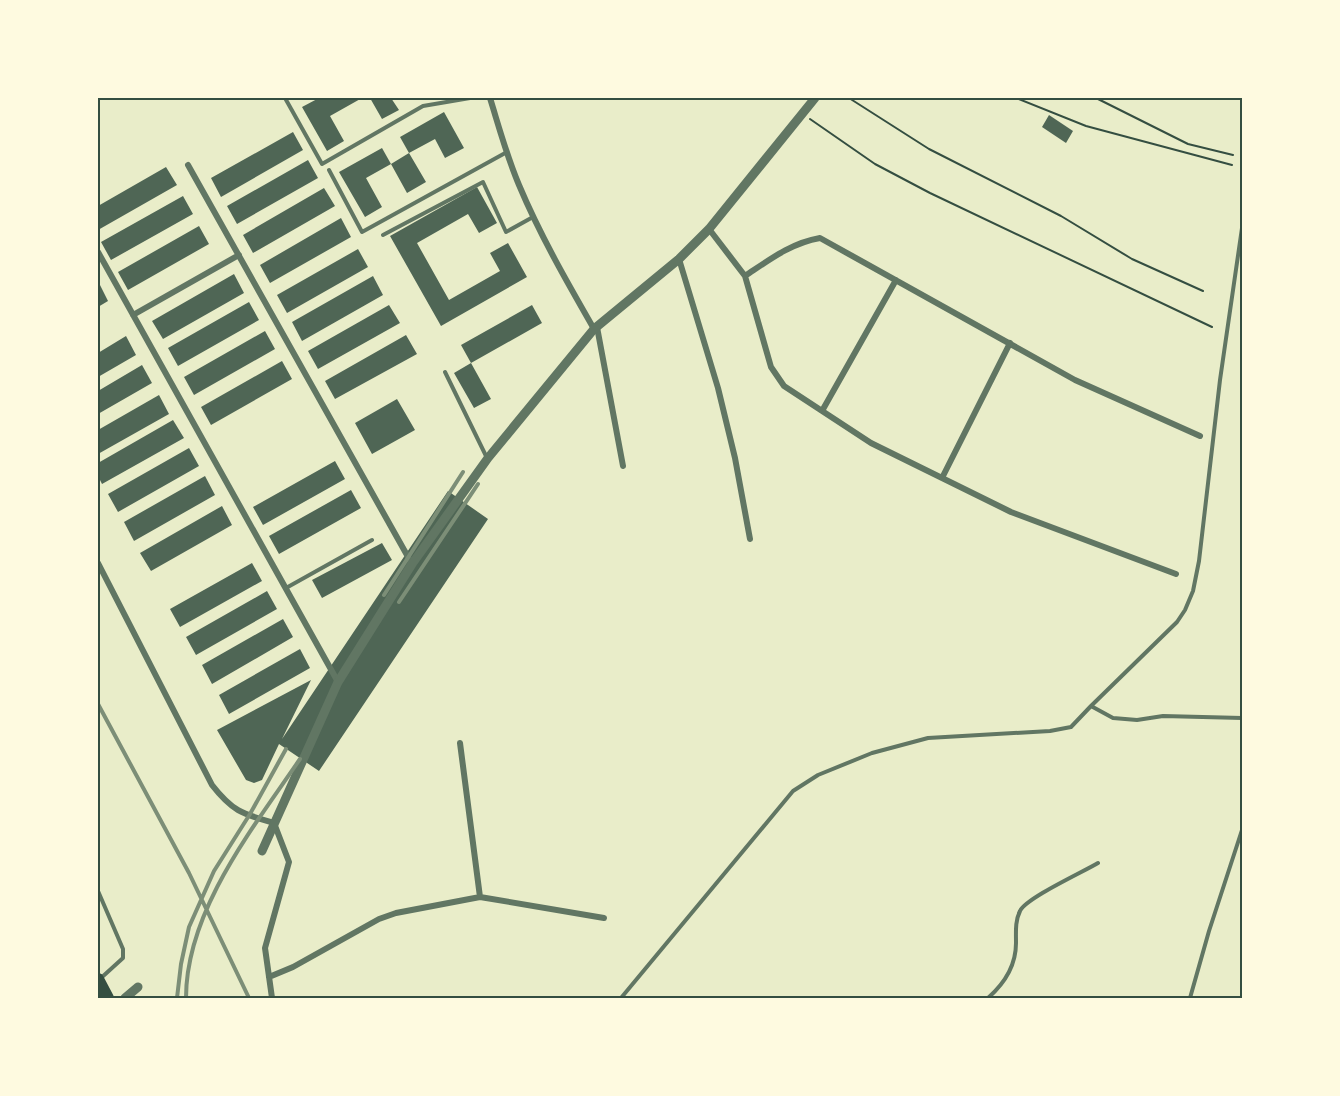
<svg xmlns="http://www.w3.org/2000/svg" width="1340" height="1096" viewBox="0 0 1340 1096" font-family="'PT Sans',sans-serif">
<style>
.building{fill:#4f6655}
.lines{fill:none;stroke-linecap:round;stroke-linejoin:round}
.path{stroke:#344e41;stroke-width:2}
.service{stroke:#617663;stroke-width:4}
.minor{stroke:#617663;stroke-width:6}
.tertiary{stroke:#617663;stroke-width:9}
.trunk{stroke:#344e41;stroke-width:12}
.rail{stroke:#7c8e77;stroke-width:4}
.neatline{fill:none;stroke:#344e41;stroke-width:2}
</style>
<rect width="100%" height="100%" fill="#e9edc9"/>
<!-- building -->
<path class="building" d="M319,98H362L330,116L344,141L327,151L302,107Z
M370,98H391L399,110L382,119Z
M444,112L464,148L445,158L435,139L409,153L426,182L407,193L391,164L409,153L400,137Z
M1049,115L1073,131L1066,143L1042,127Z
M293,132L303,150L221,197L211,178Z
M382,148L391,164L366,178L382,207L365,217L339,172Z
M308,160L318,178L237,224L227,206Z
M166,167L177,185L98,230V206Z
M477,187L497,223L479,233L468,214L417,243L449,300L500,271L490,253L508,243L527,277L441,326L390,236Z
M324,188L335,206L253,253L243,235Z
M183,196L193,214L111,260L101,242Z
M341,218L351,237L270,283L260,265Z
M199,226L209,244L128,290L118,272Z
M358,249L368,267L287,313L277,295Z
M234,274L244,293L163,339L152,321Z
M373,276L383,295L302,341L292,322Z
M98,281L108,301L98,307Z
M249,302L259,320L178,366L168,348Z
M389,305L400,323L318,369L308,351Z
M532,305L542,323L471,363L461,345Z
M265,331L275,349L194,395L184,377Z
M406,335L417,354L335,399L325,381Z
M126,336L136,355L98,377V353Z
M282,361L292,379L211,425L201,407Z
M471,363L491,399L474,408L454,373Z
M142,365L152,383L98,414V391Z
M159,395L169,414L98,454V430Z
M397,399L415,430L372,454L355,423Z
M173,420L184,438L102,484L98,476V463Z
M189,448L199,466L118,512L108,494Z
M335,461L345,479L263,525L253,507Z
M205,476L215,495L134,541L124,522Z
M351,490L361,508L279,554L269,536Z
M448,491L488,519L319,771L279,744L262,780L254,783L246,780L217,730L311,680L282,739Z
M222,506L232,525L151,571L140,553Z
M382,543L392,560L322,598L312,580Z
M252,563L262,581L180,627L170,609Z
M267,591L277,609L196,655L186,637Z
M283,619L293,637L212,684L202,665Z
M300,649L310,668L229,714L219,695Z"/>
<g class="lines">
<!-- path -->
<path class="path" d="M849,98L929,149L1061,216L1132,259L1203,291
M1016,98L1086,126L1232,165
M1096,98L1188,144L1233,155
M810,119L875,164L930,193L1212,327"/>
<!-- service -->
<path class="service" d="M285,98L322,164L423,106L470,98
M329,170L362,232L507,152
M383,235L483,182L506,232L533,217
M445,372L487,458
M286,588L372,540
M1091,706L1113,718L1137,720L1163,716L1242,718
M98,891L123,949V958L101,978
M621,998L793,791L818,775L872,753L928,738L1050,731L1071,727L1091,706L1177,622L1185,610L1193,591L1199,561L1220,380L1242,228
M988,998C1005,983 1016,966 1016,943C1016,932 1015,921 1020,911C1026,898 1083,872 1098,863
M1190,998L1209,931L1242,830"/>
<!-- minor -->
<path class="minor" d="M490,98C499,127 507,157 519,185C540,235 567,282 594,329
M188,165L412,564
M709,229L745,276L771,367L784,386L871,443L1011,512L1176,574
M98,252L338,682
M679,259L718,388L735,458L750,539
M745,276C769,260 791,243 820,238L1075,380L1200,436
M133,315L239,255
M597,327L623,466
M822,411L896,280
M942,478L1010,343
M98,563L212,785C233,812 243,814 274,823L289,862L265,948L272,998
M460,743L480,897
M269,977L293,967L379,919L396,913L480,897L604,918"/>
<!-- tertiary -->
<path class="tertiary" d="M262,851L338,682L412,564L488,458L594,329L679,259L709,229L815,98
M125,998L138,987"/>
<!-- trunk -->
<path class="trunk" d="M98,979L108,998"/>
<!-- rail -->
<path class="rail" d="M384,595L463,472
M399,602L478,484
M98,704L189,873L249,998
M177,998L181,964L189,927L214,871L250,814L286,749
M186,998C186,911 253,828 300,759"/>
</g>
<!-- border -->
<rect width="1340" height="1096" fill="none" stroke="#fefae0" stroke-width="198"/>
<rect x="99" y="99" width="1142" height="898" class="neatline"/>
</svg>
